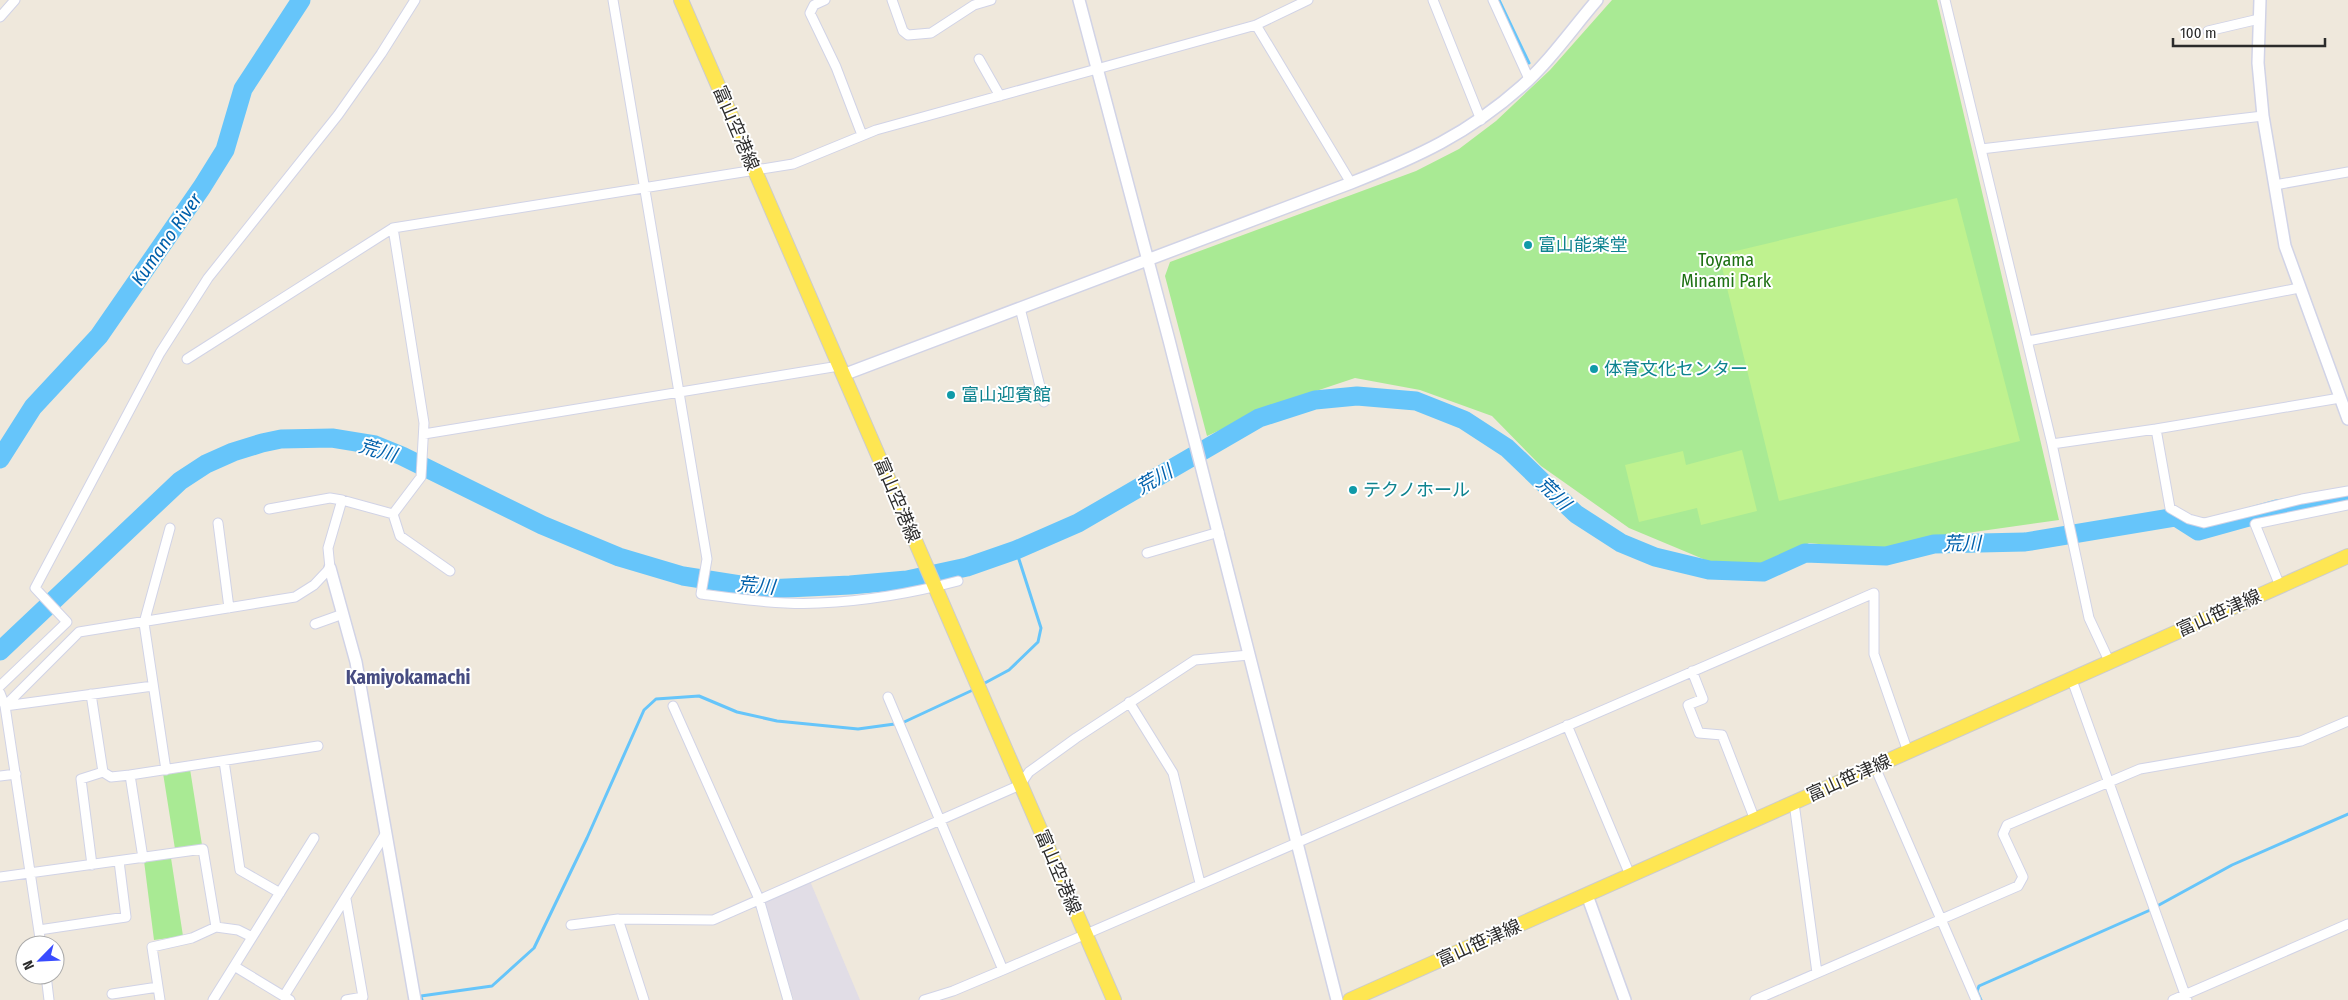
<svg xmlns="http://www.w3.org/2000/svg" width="2348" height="1000" viewBox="0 0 2348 1000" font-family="'Fira Sans Condensed','Noto Sans JP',sans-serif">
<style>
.industrial{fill:#e1dde6}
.green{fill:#a9ea94}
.pitch{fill:#bff28f}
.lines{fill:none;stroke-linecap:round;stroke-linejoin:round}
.stream{stroke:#66c5fa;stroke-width:3}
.river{stroke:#66c5fa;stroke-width:19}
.minor-casing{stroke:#d1d3e6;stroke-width:11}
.tertiary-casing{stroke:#d1d3e6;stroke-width:14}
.primary-casing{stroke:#ccc;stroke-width:16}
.minor{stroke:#fff;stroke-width:9}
.tertiary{stroke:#fff;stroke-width:11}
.primary{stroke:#fee652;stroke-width:14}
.culture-dot{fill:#0f9aa8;stroke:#fff;stroke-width:2}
.labels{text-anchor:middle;stroke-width:4;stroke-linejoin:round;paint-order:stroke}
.street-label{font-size:18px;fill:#2b2b2b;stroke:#fff}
.culture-label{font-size:18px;fill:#0d838f;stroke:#fff;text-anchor:start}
.park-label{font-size:18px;fill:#1e7113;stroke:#fff}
.water-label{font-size:19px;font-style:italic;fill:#0060ab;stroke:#fff}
.neighbourhood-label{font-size:19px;font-weight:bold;fill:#474c81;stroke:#fff}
</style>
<rect width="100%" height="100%" fill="#efe8dc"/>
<!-- industrial -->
<path class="industrial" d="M810,881L860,1000H794L763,902Z"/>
<!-- green -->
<path class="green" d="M1612,0H1937L2059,520L1953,535L1887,551L1809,543L1768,566L1708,561L1629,528L1541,466L1492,416L1420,390L1355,378L1277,404L1207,436L1165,276L1170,262L1416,171L1459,149L1496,121L1550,70Z
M190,769L202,845L175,849L163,773Z
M171,858L183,936L154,940L144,861Z"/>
<!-- pitch -->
<path class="pitch" d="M1957,198L2020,441L1779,501L1719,255Z
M1742,450L1757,511L1701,525L1697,508L1639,522L1625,465L1683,451L1686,465Z"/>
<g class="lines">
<!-- stream -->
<path class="stream" d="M1499,0L1529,63
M983,684L1009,670L1038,642L1041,628L1016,550
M422,1000L421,996L492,986L534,948L587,838L644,710L656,699L699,696L737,712L777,721L858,729L902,723L975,689
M1981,1000L1977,991L1979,986L2148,911L2232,865L2348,814"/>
<!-- river -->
<path class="river" d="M0,459L33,407L99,336L202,187L225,150L243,89L301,0
M0,651L180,481L206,464L233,452L262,443L281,439L332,438L375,445L402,456L542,525L619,557L683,576L766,589L850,585L907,580L967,567L1016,550L1078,523L1259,418L1315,400L1357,396L1416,401L1464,420L1507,448L1576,514L1621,543L1655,557L1709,570L1763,572L1805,553L1886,556L1934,544L2025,542L2176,517L2198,531L2277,509L2348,499"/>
<!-- minor casing -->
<g class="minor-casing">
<path id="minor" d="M613,0L707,559L701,594C740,599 780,605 819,603C866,601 913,593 958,581
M825,0L814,5L810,13L836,67L862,135
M892,0L903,31L908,35L931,33L974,5L991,0
M1433,0L1481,120
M1493,0L1529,79
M1945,0L2052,444L2089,618L2110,663
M0,17L15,0
M1256,25L1351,183
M2208,31L2259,19
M979,59L1000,96
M1981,149L2263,116
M2275,185L2348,172
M393,228L424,423L421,477L393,514
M1020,308L1044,402
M2028,341L2299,288
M187,359L393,228L793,164L876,130L1256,25L1308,0
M2340,398L2156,429L2170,508L2189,519L2204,523L2302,499L2348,491
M424,434L839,366
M2052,444L2156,429
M269,509L330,498L342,500
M393,514L400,536L450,571
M218,523L229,608
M1147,553L1219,532
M2280,586L2255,524L2348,505
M315,624L343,614
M1692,671L1703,699L1688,705L1699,733L1722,735L1755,820
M2072,680L2187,1000
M0,686L67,622L35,588L160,353L208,278L338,115L381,54L415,0
M0,693L5,706L41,945
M91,694L103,772
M888,697L1003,970
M1129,702L1173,773L1200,883
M5,706L79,632L295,597L314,585L330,568L328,548L342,500L393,514
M5,706L153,686
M673,706L759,899L788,1000
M1567,725L1630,875
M224,761L240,870L280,893
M1875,767L1976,1000
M166,770L144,623L170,528
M130,775L143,858
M0,776L16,774
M1794,803L1817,973
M92,865L81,779L103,772L111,777L130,775L318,746
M0,877L203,849L216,927
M346,899L363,997L346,1000
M571,925L618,919
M39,930L126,917L119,861
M234,966L290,1000
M46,975L49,1000
M112,994L158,987
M284,996L386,833
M160,1000L152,947L192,938L216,927L238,930L252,937
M213,1000L314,838
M644,1000L618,919L713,920L1020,785L1029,772L1076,738L1195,660L1249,655
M924,1000L953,991L1003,970L1874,593V654L1908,752
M1755,1000L2018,886L2023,877L2003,834L2007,825L2140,769L2301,741L2348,721
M2173,1000L2348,924"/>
</g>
<!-- tertiary casing -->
<g class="tertiary-casing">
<path id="tertiary" d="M1079,0L1169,340L1337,1000
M2260,0L2258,63L2263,116L2285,246L2348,419
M843,375L1351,183C1417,157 1468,134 1522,86C1550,61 1572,29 1597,0
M330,568L356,662L415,1000
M1587,895L1625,1000"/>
</g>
<!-- primary casing -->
<g class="primary-casing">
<path id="primary" d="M681,0L1114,1000
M1350,1000L2348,556"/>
</g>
<!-- minor -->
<use href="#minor" class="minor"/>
<!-- tertiary -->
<use href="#tertiary" class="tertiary"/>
<!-- primary -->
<use href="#primary" class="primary"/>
</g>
<!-- markers -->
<g class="culture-dot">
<circle cx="1528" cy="245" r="5"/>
<circle cx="1594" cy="369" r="5"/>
<circle cx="951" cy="395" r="5"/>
<circle cx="1353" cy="490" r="5"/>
</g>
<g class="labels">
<!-- street labels -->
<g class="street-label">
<text transform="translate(736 128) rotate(67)" y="6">富山空港線</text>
<text transform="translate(897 500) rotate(67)" y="6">富山空港線</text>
<text transform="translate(2219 613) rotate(-24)" y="6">富山笹津線</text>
<text transform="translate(1849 778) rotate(-24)" y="6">富山笹津線</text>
<text transform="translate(1058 872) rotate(67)" y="6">富山空港線</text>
<text transform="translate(1479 943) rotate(-24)" y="6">富山笹津線</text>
</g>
<!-- culture labels -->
<g class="culture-label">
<text x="1538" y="251">富山能楽堂</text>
<text x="1604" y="375">体育文化センター</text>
<text x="961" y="401">富山迎賓館</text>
<text x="1363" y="496">テクノホール</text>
</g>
<!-- park labels -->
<g class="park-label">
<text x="1726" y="266">Toyama<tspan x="1726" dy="21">Minami Park</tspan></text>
</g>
<!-- water labels -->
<g class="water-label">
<text transform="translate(166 239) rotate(-55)" y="7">Kumano River</text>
<text transform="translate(378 450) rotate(16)" y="7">荒川</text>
<text transform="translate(1154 479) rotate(-30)" y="7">荒川</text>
<text transform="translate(1554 493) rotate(44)" y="7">荒川</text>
<text transform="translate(1962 543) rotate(-1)" y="7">荒川</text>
<text transform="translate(756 585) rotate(5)" y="7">荒川</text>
</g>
<!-- neighbourhood labels -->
<g class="neighbourhood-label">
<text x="408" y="684">Kamiyokamachi</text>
</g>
</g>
<!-- north arrow -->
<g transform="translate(40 960) rotate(246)"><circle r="24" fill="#ffffff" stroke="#aaaaaa"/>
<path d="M0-4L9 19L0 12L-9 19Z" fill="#394cff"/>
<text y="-8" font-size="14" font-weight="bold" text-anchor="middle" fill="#2b2b2b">N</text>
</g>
<!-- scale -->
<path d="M2173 38v8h152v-8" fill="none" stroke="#2b2b2b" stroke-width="2.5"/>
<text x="2180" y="38" font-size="15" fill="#2b2b2b" stroke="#ffffff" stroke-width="4" paint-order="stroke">100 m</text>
</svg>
